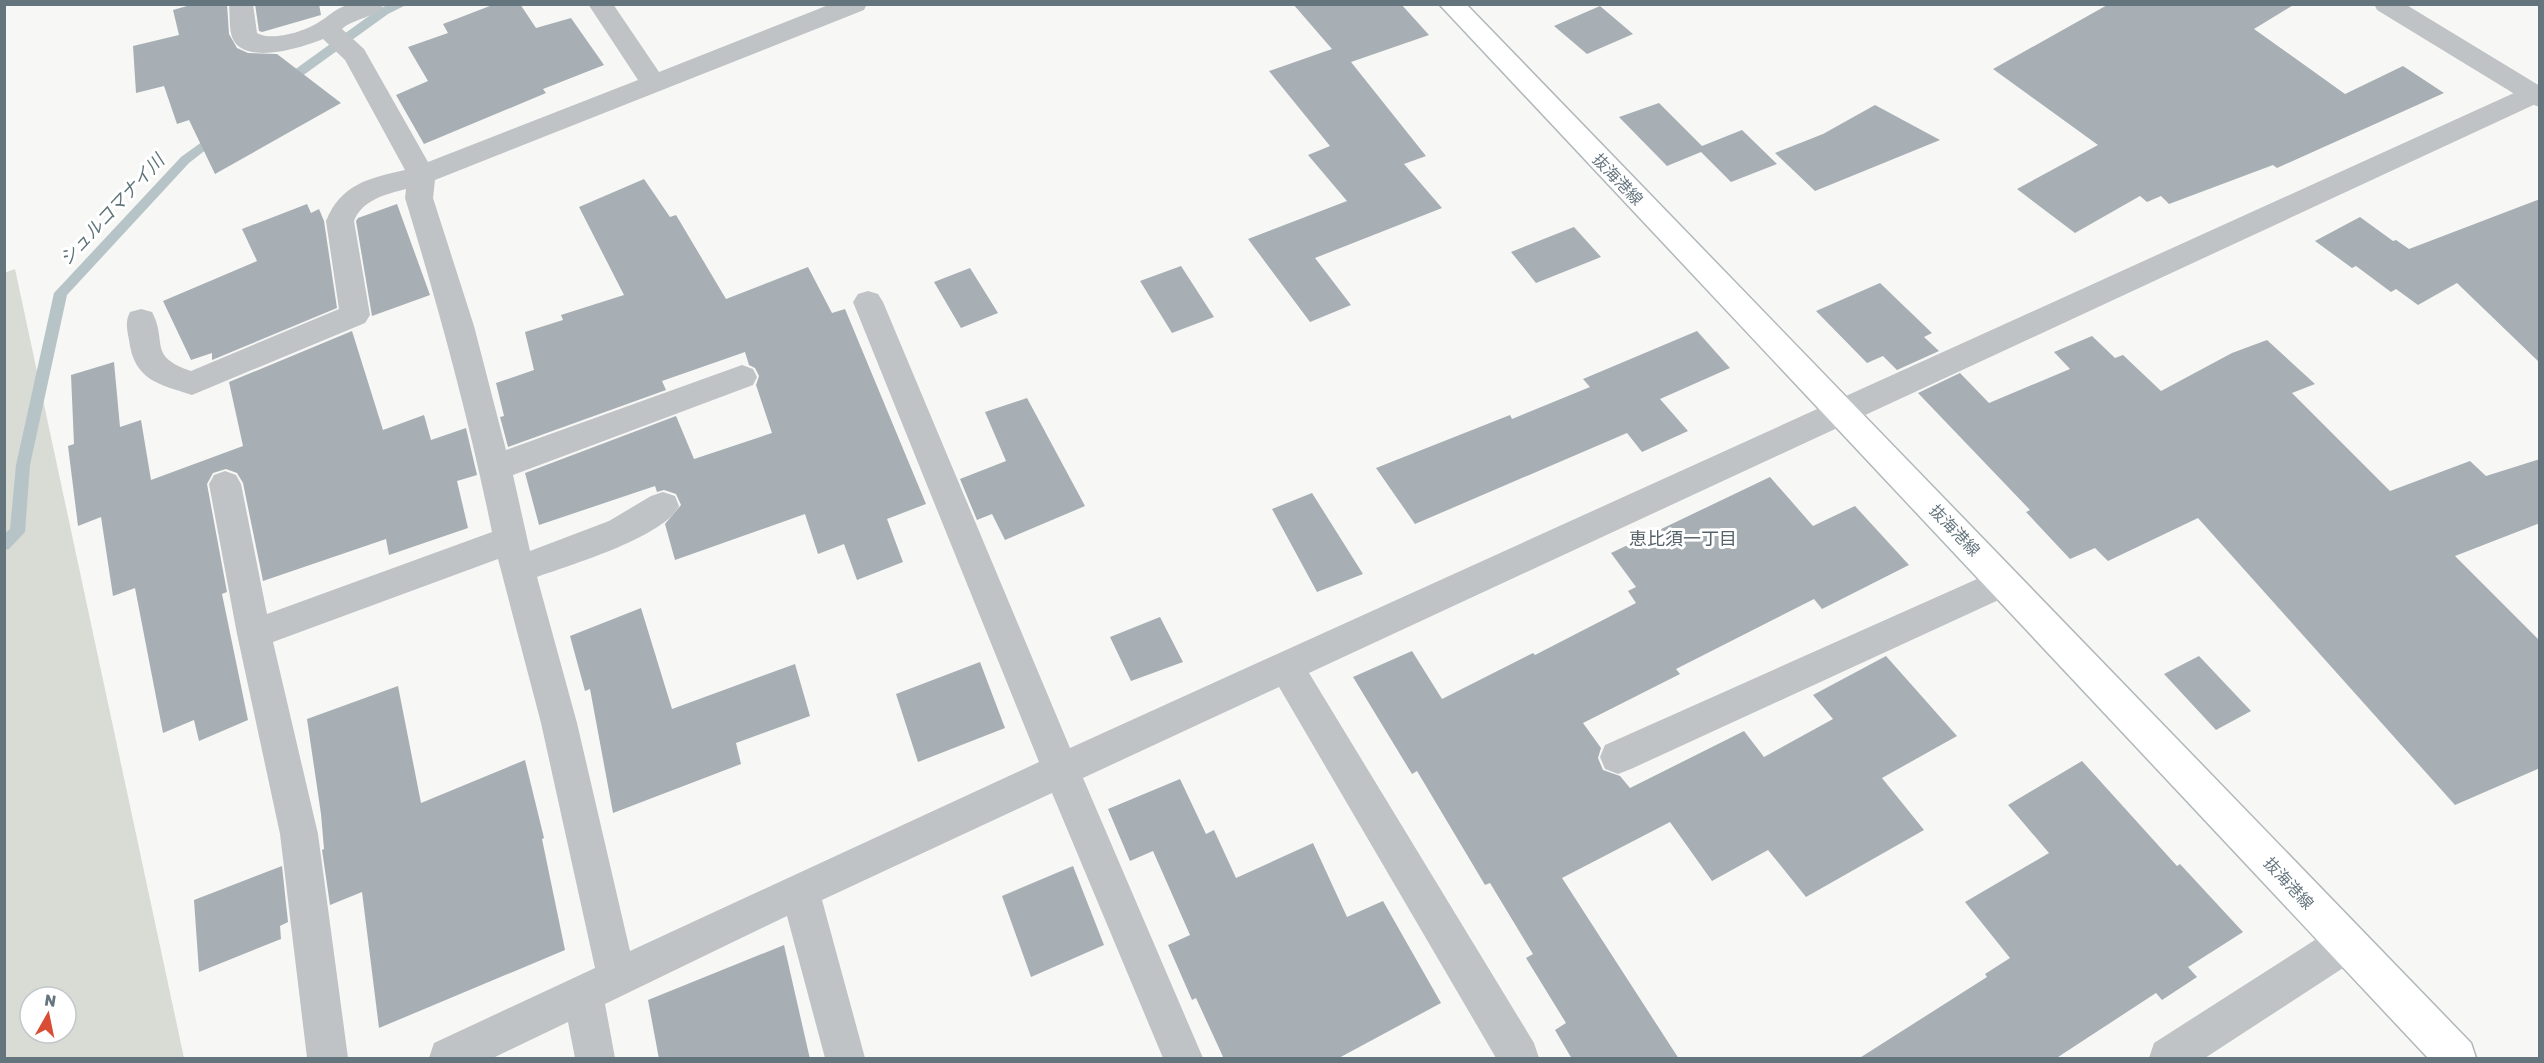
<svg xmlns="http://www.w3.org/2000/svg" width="2544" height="1063" viewBox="0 0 2544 1063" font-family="Rubik,'Noto Sans JP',sans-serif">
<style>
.green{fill:#d8dcd4;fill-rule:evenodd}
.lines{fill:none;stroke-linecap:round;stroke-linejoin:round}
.stream{fill:#b7c4c7;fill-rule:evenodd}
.building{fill:#a7afb4}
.secondary-casing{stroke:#b1b7bb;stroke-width:3}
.minor{fill:#bfc3c6;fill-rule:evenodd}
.tertiary{fill:#bfc3c6;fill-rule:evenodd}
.secondary{fill:#fff;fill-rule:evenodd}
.labels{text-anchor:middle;stroke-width:6;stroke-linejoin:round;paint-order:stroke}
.street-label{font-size:16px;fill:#65757e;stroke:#fff}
.water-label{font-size:18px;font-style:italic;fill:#5f7478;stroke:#fff}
.neighbourhood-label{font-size:18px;fill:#566269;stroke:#fff}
</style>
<rect width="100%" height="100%" fill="#f7f7f5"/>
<!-- green -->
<path class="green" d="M15,269L184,1058H5L4,273ZM30,997H66V1033H30Z"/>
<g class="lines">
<!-- stream -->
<path class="stream" d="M391,4H408L388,14L287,87H279V81L380,8Z
M217,131L223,135L221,138L189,163L67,295L30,465L25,532L9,549L4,550V534L10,529L16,465L54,293L181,157Z"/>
</g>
<!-- building -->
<path class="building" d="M194,4H227L229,34L237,48L248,53L277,54L341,103L215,174L189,120L177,124L164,86L136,93L133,46L179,35L173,10Z
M255,4H319L321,15L262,32L259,31Z
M495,4H520L536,28L571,18L604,65L543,89L546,93L424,144L396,95L428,81L408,47L448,33L443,24Z
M1293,4H1401L1429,35L1351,62L1426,156L1404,164L1442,208L1315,258L1351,305L1310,322L1248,239L1347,201L1308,155L1330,146L1269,71L1332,49Z
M2109,4H2295L2254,29L2345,94L2403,66L2444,93L2277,168L2273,165L2169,204L2161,196L2147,202L2140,196L2075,233L2017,189L2098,145L1993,69Z
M1600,6L1633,34L1587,54L1554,26Z
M1659,103L1702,146L1742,130L1777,164L1731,182L1701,152L1667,166L1619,117Z
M1875,105L1940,140L1815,191L1775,153L1823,134Z
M644,179L670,217L676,215L726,299L808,267L832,313L845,309L926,504L887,519L903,562L857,580L844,544L818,554L805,514L675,560L665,524L681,505L676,494L664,490L657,492L655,486L539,525L525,473L676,416L694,459L772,433L756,385L759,376L755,368L749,365L745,352L662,381L666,390L508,447L500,417L504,416L496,383L534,370L525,332L563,320L561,315L624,295L579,207Z
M2540,199V363L2457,283L2418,305L2396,289L2391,292L2356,266L2352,268L2315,241L2360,217L2393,241L2396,240L2409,249Z
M307,204L311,213L319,209L324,221L337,308L212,360V353L191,360L163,301L257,261L242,229Z
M397,204L430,295L372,316L356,221L358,218Z
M1574,227L1601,257L1536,283L1511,252Z
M1181,266L1214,317L1172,333L1140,281Z
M970,268L998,313L961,328L934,282Z
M1880,283L1932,333L1924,337L1939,351L1897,370L1883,356L1867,363L1816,311Z
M352,331L383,430L424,415L431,440L466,428L477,475L457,481L468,528L389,555L386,539L263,581L243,483L237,473L226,469L213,473L207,484L227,592L222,594L248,720L199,741L194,720L163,733L135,588L113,596L101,517L78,526L68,446L74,444L71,375L114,362L120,427L141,420L151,480L243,446L229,382Z
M1697,331L1730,368L1660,399L1688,431L1642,452L1627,433L1415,524L1376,468L1510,415L1512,419L1590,387L1583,379Z
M2092,336L2115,358L2123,355L2161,391L2232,353L2267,340L2315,384L2292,393L2390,491L2470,461L2486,476L2540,459V523L2455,556L2540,641V768L2455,805L2198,518L2108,561L2095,548L2070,559L2026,512L2030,510L1918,393L1960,373L1989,403L2070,369L2054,352Z
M1027,398L1085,506L1005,540L992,514L977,520L960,479L1006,461L985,412Z
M1770,477L1813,526L1855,506L1909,565L1822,609L1814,599L1676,669L1680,674L1583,723L1601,748L1598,758L1603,770L1620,776L1630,788L1744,731L1764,757L1833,719L1813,695L1886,656L1957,736L1882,778L1924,830L1806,897L1768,850L1712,881L1670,822L1562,878L1679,1059H1572L1555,1030L1566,1023L1526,958L1533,954L1490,883L1485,885L1417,771L1412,774L1353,677L1412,651L1442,699L1533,653L1535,655L1636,603L1628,591L1636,587L1611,553Z
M1312,493L1363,574L1317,592L1272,509Z
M641,608L672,709L795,664L810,716L736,743L741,764L613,813L590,689L585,691L570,636Z
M1160,617L1183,662L1131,681L1110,637Z
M2199,656L2251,711L2216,730L2164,674Z
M980,662L1005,728L918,762L896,694Z
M398,686L421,803L525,760L544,838L542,839L565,950L379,1028L362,892L330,905L322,850L324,849L321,814L307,719Z
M2082,761L2177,866L2180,864L2243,932L2188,967L2197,977L2162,1000L2156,993L2055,1059H1858L1987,977L1985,974L2010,958L1965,902L2049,853L2008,805Z
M1180,779L1206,834L1214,830L1236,878L1313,843L1347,917L1383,901L1441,1003L1337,1059H1224L1196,998L1192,1000L1168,945L1190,935L1153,851L1130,861L1108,809Z
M282,866L288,922L280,926L281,939L199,972L194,900Z
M1073,866L1104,945L1031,977L1002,896Z
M784,945L810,1059H659L648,1000Z"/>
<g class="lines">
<!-- secondary casing -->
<g class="secondary-casing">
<path id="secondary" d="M1439,4H1466L2471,1043L2476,1058H2428Z"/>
</g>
<!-- minor -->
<path class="minor" d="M229,4H253L257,33C271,42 306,31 319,22C329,16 335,9 347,5C358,2 373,4 384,4C376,18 354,18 342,29L364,49L428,162L638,80L588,4H613L659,72L831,4H867L864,10L435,180L433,198L474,326L506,450L742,365L753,369L757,377L753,385L513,475L530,551L609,521L651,496L663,492L675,496L679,506C664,537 570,565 537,577L577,723L630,951L1039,762L853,302L858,294L868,291L878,294L883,302L1070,748L2525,88L2534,85L2540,87V102L1309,673L1534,1043L1539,1058H1496L1279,687L1083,778L1203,1058H1163L1052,793L822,900L865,1058H825L787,916L605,1004L615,1058H575L568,1022L493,1058H429L434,1043L595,968L541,723L498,559L273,642L318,834L348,1058H307L280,834L237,634L209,484L214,475L225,471L236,475L241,484L267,614L492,532C469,419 439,309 405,198L406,189C386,194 362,200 354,221L370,315L365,323L192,395C158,384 134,380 129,340C127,329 125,322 130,312L141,309L152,312C168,342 147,356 191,371L339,309L326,221C341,184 369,178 405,170L345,60L323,39C304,47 243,67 232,37C229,28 230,14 229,4Z
M2004,567L2016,572L2021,582L2016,592L1631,769L1618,774L1605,769L1600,757L1605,745Z
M2346,923L2360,929L2366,943L2360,957L2205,1058H2149L2154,1043L2332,929Z"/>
<!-- tertiary -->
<path class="tertiary" d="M2374,4H2405L2540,86V107L2531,104L2377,10Z"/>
<!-- secondary -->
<use href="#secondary" class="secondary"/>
</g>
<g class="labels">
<!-- street labels -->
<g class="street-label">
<text transform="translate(1618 179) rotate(46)" y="6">抜海港線</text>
<text transform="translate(1955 530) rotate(46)" y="6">抜海港線</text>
<text transform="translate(2289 883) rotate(47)" y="6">抜海港線</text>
</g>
<!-- water labels -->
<g class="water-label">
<text transform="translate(112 210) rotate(-47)" y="6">シュルコマナイ川</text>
</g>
<!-- neighbourhood labels -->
<g class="neighbourhood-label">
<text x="1683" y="545">恵比須一丁目</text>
</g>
</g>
<!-- border -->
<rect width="2544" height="1063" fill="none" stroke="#65757e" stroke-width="12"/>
<!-- north arrow -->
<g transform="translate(48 1015) rotate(9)"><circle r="28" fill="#ffffff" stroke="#c1c8cb" stroke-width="1.5"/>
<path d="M0-4.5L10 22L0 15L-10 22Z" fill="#d74d35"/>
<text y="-9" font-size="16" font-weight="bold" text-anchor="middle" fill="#65757e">N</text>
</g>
</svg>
